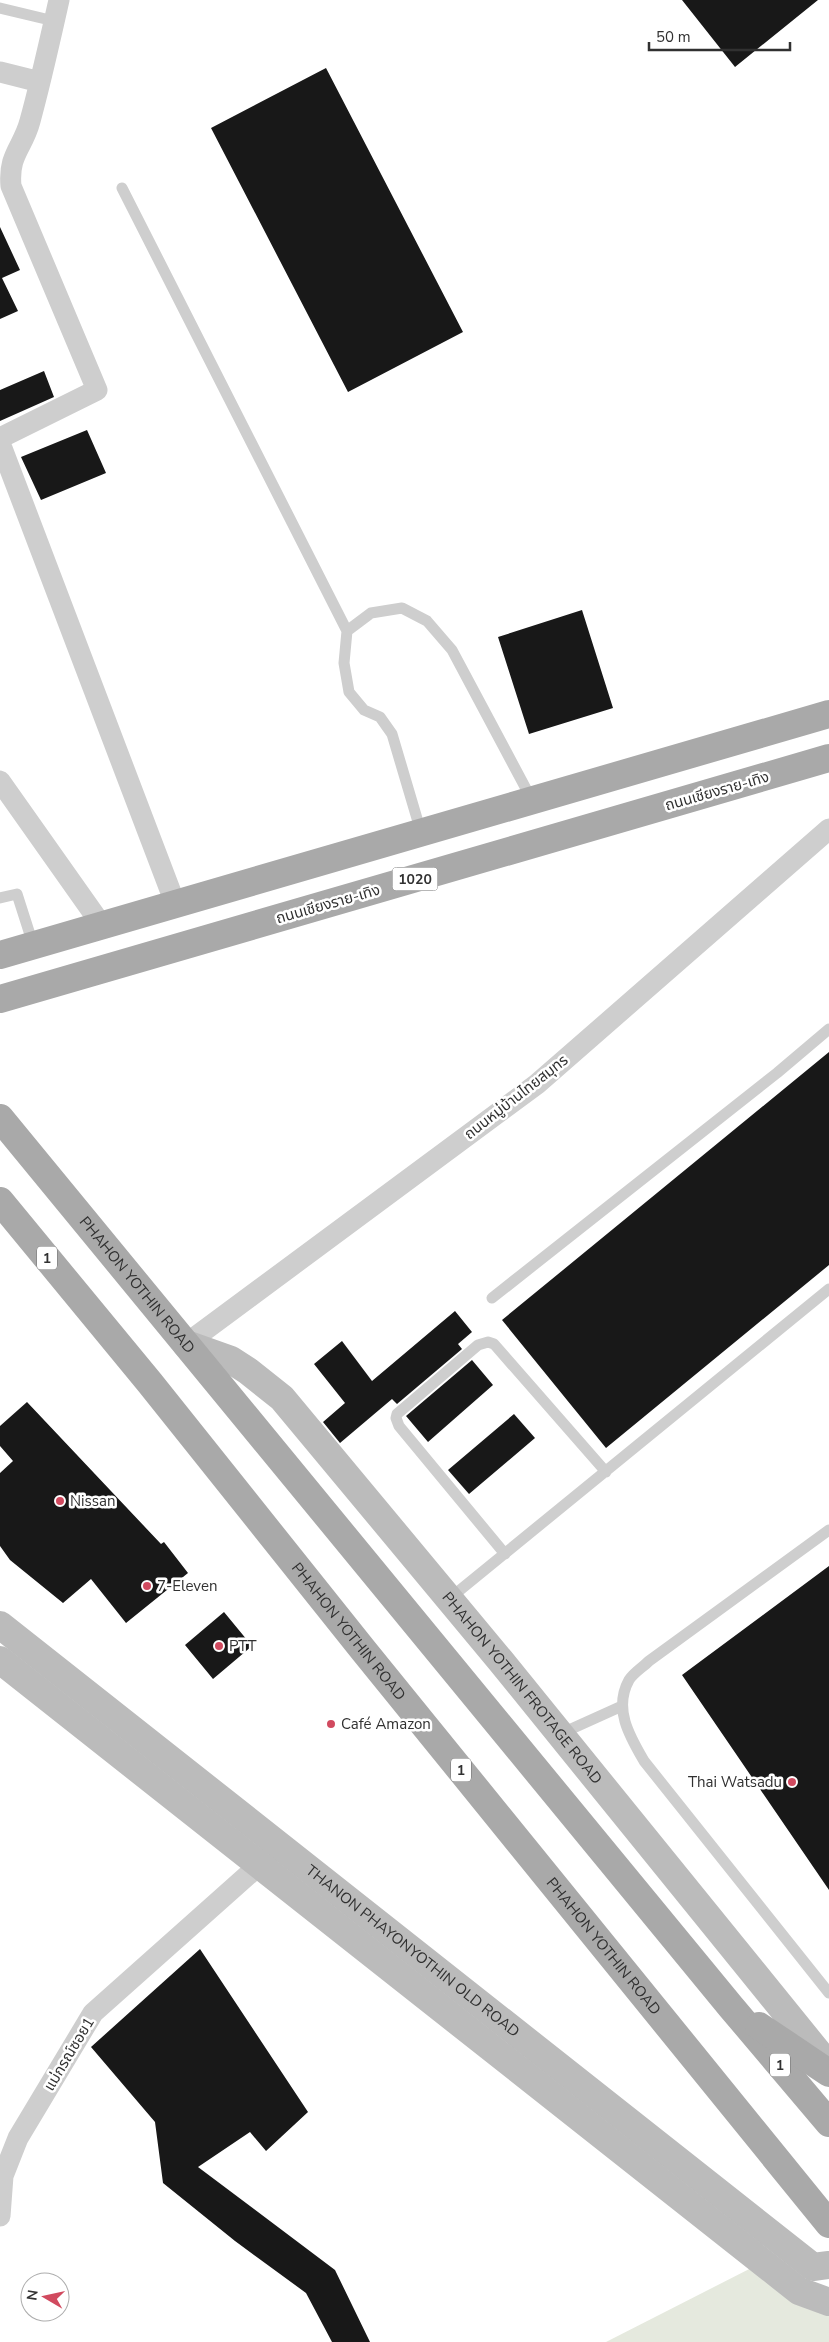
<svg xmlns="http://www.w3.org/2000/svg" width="829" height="2342" viewBox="0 0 829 2342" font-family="'Nunito Sans','Noto Sans Thai',sans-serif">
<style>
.green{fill:#e5e9de}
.building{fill:#181818}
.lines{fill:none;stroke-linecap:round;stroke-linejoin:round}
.service{stroke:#cecece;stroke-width:11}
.minor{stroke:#cecece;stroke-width:21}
.secondary{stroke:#bbb;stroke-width:28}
.primary{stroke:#a9a9a9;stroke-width:28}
.poi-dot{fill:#d14a5f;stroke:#fff;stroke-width:2}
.labels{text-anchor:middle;stroke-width:5;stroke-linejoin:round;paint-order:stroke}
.shield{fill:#fff;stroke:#6f6f6f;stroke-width:1}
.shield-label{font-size:14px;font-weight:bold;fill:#313131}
.street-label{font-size:15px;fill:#313131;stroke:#fff}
.poi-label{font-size:15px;fill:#313131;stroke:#fff;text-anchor:start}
</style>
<rect width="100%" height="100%" fill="#fff"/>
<!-- green -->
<path class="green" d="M763,2262L829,2302V2342H606Z"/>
<!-- building -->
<path class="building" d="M682,0H818L735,67Z
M326,68L463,332L348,392L211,128Z
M0,227L20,270L2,278L18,311L0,319Z
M44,371L54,397L0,421V390Z
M87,430L106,473L41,500L21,457Z
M582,610L613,708L529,734L498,637Z
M829,1052V1265L606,1448L502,1320Z
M455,1311L472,1332L458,1344L462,1349L397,1404L392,1399L340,1443L323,1422L345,1403L314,1364L342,1341L372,1381Z
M472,1360L493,1385L428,1442L406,1416Z
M27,1402L161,1544L164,1542L188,1573L126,1623L91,1579L63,1603L10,1560L0,1546V1473L13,1461L0,1446V1426Z
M514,1414L535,1438L469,1494L448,1470Z
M829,1566V1890L682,1675Z
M224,1612L252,1646L213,1679L185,1645Z
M200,1949L308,2112L266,2151L250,2132L198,2167L335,2270L370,2342H332L306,2293L235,2241L163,2183L155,2122L91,2047Z"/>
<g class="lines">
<!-- service -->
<path class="service" d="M0,8L54,21
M122,188L347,631L344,663L349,692L364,710L380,717L392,734L421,832
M347,631L371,613L402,608L427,621L452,650L532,800
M0,898L17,894L33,944
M492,1298L777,1073L829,1029
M829,1530L649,1661C643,1667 633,1673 629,1680C613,1709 630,1737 644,1761L829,1993
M505,1554L399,1426L396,1418L397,1414L478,1345L488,1342L494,1344L606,1472
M449,1599L829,1289
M560,1734L622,1706"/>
<!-- minor -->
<path class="minor" d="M0,72L40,82
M0,438L97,390L11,186C8,154 23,148 30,121C41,81 50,40 59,0
M0,443L175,903
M0,781L101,924
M186,1344L537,1084L829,829
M0,2216L3,2176L18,2138L93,2013L258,1866L269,1854"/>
<!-- secondary -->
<g class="secondary">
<path id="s1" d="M186,1344L231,1360L248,1371L282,1398L500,1660L829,2066"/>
<path id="s2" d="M0,1625L813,2267L829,2265"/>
<path d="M0,1660L799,2291L829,2302"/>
</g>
<!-- primary -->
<g class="primary">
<path d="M0,955L829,714"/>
<path d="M0,999L829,758"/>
<path id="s3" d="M0,1118L731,2007L829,2123"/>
<path id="s4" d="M0,1201L150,1383L364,1651L829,2224"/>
<path d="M759,2026L829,2073"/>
</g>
</g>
<!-- markers -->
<g class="poi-dot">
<circle cx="60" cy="1501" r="5"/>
<circle cx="147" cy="1586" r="5"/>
<circle cx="219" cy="1646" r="5"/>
<circle cx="331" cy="1724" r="5"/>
<circle cx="792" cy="1782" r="5"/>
</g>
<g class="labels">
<!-- shield labels -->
<g class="shield">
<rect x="392.5" y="867.5" width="45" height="23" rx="4"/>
<rect x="37" y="1246.5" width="20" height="23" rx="4"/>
<rect x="451" y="1758.5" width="20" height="23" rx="4"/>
<rect x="770" y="2053.5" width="20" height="23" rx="4"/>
</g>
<g class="shield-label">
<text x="415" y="884">1020</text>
<text x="47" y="1263">1</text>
<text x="461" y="1775">1</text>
<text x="780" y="2070">1</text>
</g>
<!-- street labels -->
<g class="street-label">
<text transform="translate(717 791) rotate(-16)" y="5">ถนนเชียงราย-เทิง</text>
<text transform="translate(328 904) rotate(-16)" y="5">ถนนเชียงราย-เทิง</text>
<text transform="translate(516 1097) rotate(-38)" y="5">ถนนหมู่บ้านไทยสมุทร</text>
<text dy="5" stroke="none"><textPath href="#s3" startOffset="216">PHAHON YOTHIN ROAD</textPath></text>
<text dy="5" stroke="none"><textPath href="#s4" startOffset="554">PHAHON YOTHIN ROAD</textPath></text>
<text dy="5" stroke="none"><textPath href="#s1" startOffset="488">PHAHON YOTHIN FROTAGE ROAD</textPath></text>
<text dy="5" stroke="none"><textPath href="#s4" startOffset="959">PHAHON YOTHIN ROAD</textPath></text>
<text dy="5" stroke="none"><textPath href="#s2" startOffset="526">THANON PHAYONYOTHIN OLD ROAD</textPath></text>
<text transform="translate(69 2054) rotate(-59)" y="5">แม่กรณ์ซอย1</text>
</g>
<!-- poi labels -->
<g class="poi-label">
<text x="70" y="1506">Nissan</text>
<text x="157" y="1591">7-Eleven</text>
<text x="229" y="1651">PTT</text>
<text x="341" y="1729">Café Amazon</text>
<text x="782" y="1787" text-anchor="end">Thai Watsadu</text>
</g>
</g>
<!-- north arrow -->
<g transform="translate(45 2297) rotate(279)"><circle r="24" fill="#ffffff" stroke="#adadad"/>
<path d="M0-4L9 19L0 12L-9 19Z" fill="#d14a5f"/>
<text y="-8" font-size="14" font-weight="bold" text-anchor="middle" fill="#313131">N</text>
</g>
<!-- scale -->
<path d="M649 42v8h141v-8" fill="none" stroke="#313131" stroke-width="2.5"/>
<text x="656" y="42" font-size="15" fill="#313131" stroke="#ffffff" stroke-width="4" paint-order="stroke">50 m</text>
</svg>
